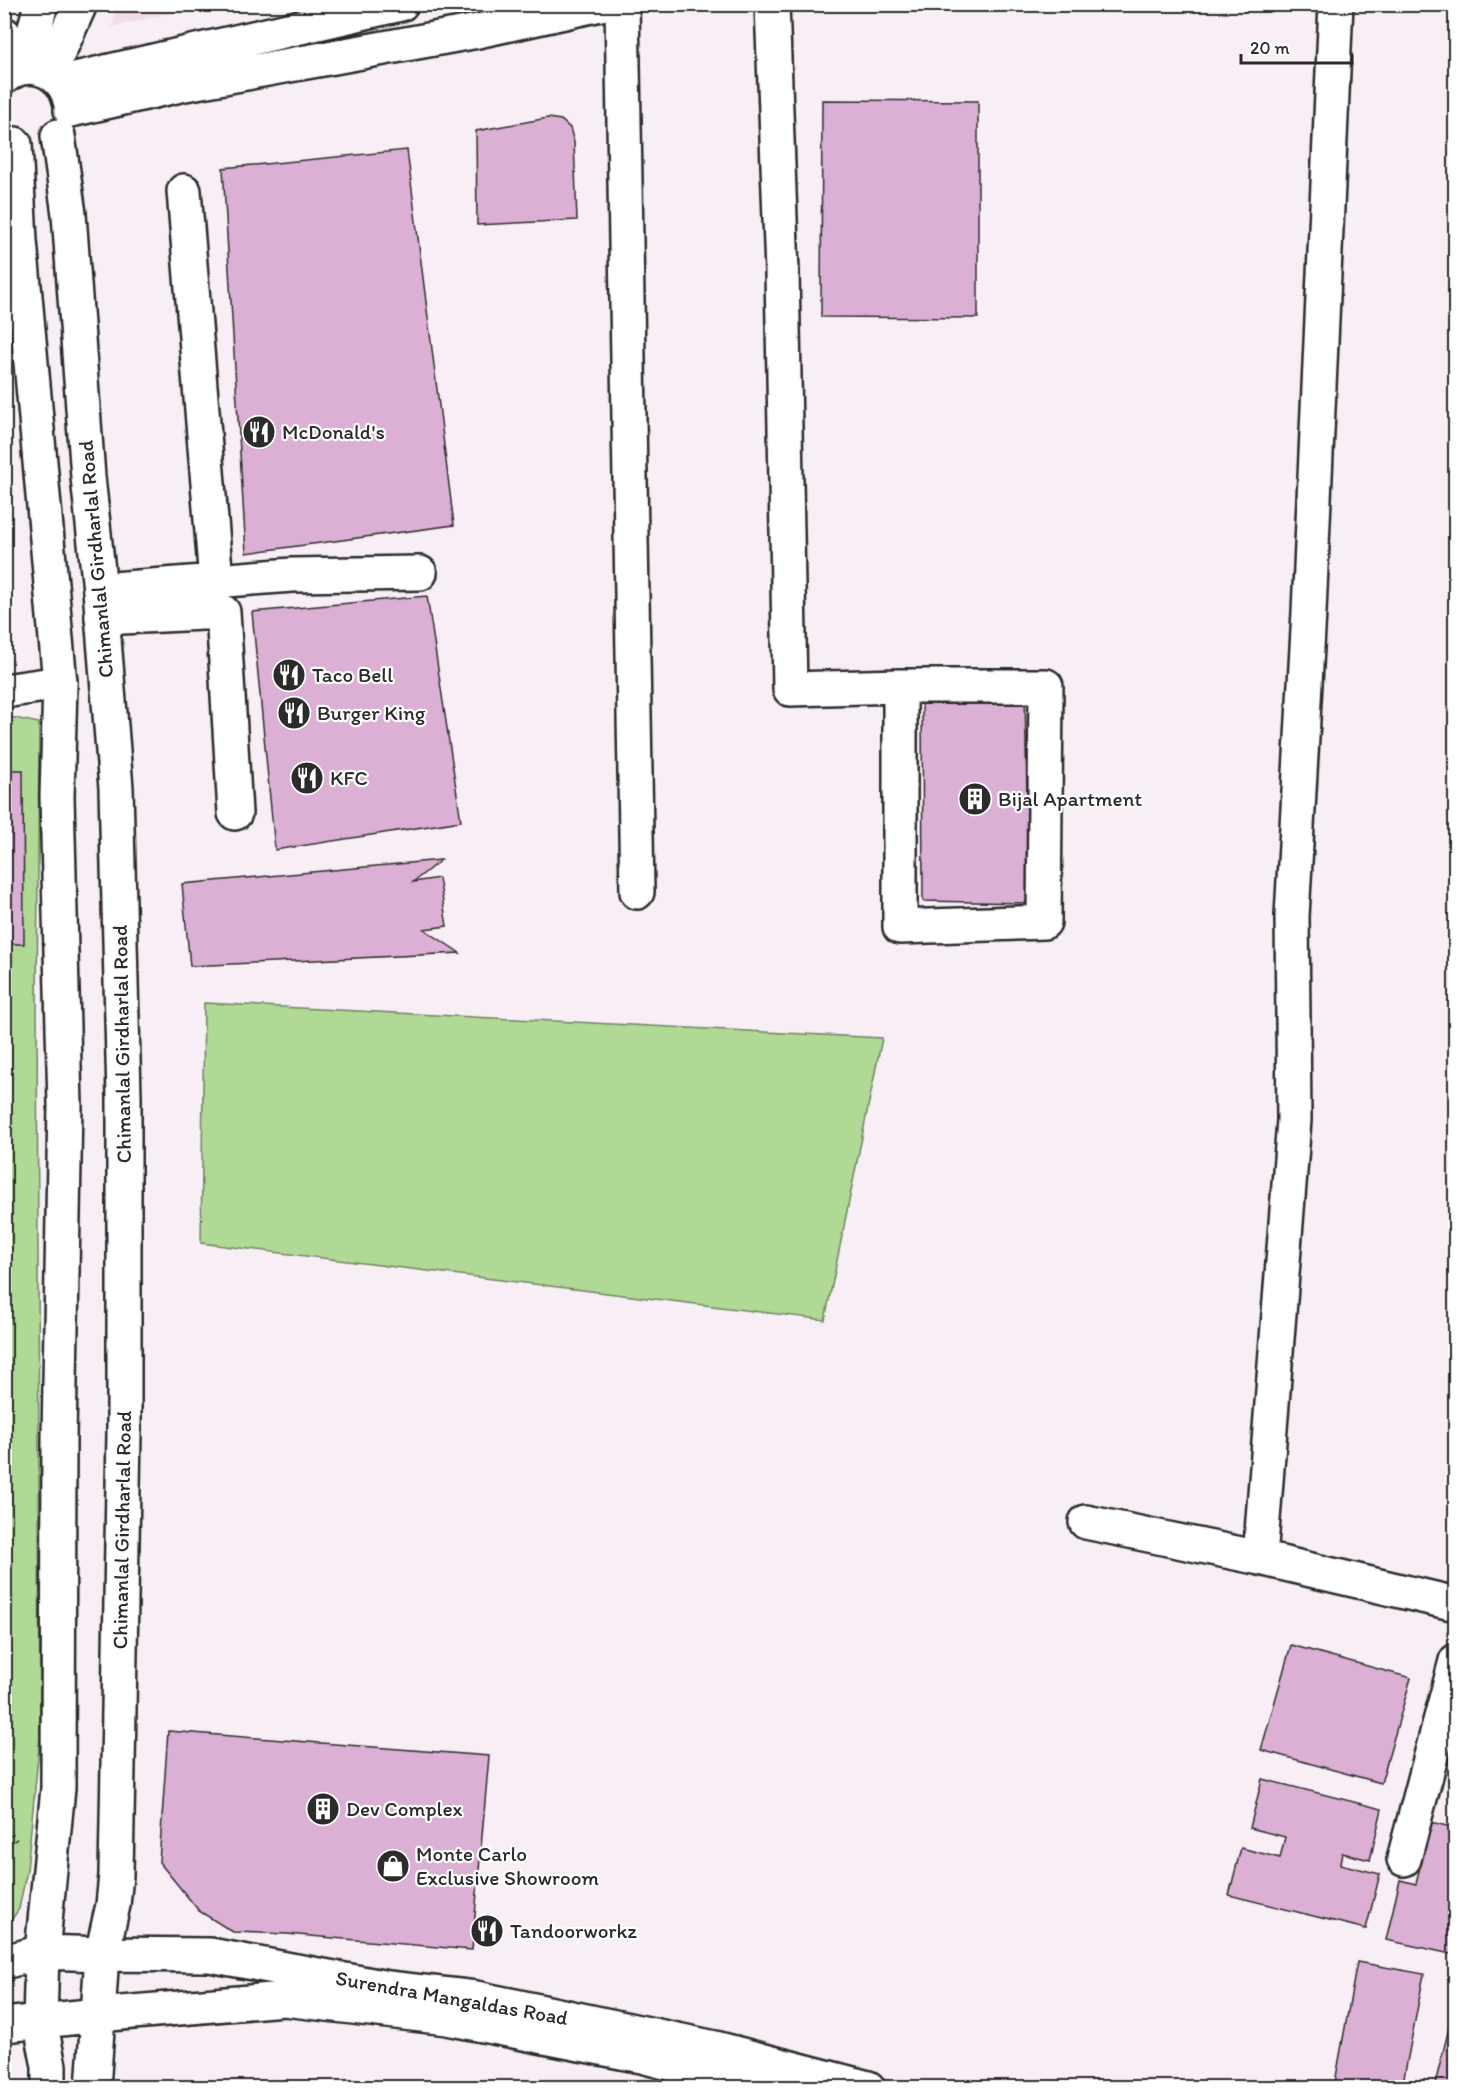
<svg xmlns="http://www.w3.org/2000/svg" width="1460" height="2092" viewBox="0 0 1460 2092" font-family="Itim,sans-serif">
<style>
.built{fill:#f0dcec}
.green{fill:#b0d996;stroke:#6e8260;stroke-width:1.5}
.building{fill:#dcb0d4;stroke:#2b2b2b;stroke-width:1.5}
.lines{fill:none;stroke-linecap:round;stroke-linejoin:round}
.minor-casing{stroke:#2b2b2b;stroke-width:38}
.major-casing{stroke:#2b2b2b;stroke-width:38}
.path{stroke:#2b2b2b;stroke-width:4;stroke-dasharray:1.5 4.5;stroke-linecap:butt}
.minor{stroke:#fff;stroke-width:33}
.major{stroke:#fff;stroke-width:33}
.labels{text-anchor:middle;stroke-width:4.5;stroke-linejoin:round;paint-order:stroke}
.poi-label{font-size:21px;fill:#2b2b2b;stroke:#fff;text-anchor:start}
.street-label{font-size:21px;fill:#2b2b2b;stroke:#fff}
</style>
<rect width="100%" height="100%" fill="#f8eff6"/>
<filter id="ink" filterUnits="userSpaceOnUse"><feTurbulence type="fractalNoise" baseFrequency=".0167" numOctaves="2"/><feDisplacementMap in="SourceGraphic" scale="12" xChannelSelector="R" yChannelSelector="G"/><feConvolveMatrix kernelMatrix="1 2 1 2 8 2 1 2 1" color-interpolation-filters="sRGB"/></filter>
<g filter="url(#ink)">
<!-- built -->
<path class="built" d="M117,5V4L206,5L112,27Z"/>
<!-- green -->
<path class="green" d="M5,716L39,723L37,1011L40,1737L27,1870L19,1909L5,1929Z
M204,1003L882,1038L825,1320L201,1243Z"/>
<!-- building -->
<path class="building" d="M822,100L978,101V318L821,317Z
M548,118L561,120L570,128L574,142L577,220L477,225L476,131Z
M407,150L454,525L246,553L223,168Z
M427,596L461,821L275,850L252,612Z
M1025,693L1029,903L923,901L922,697Z
M4,770H23L24,944H4Z
M441,860L413,882L439,878L447,926L424,929L460,953L190,966L182,884Z
M1291,1645L1411,1678L1381,1783L1261,1750Z
M168,1731L489,1756L472,1950L287,1934L233,1932L199,1911L159,1862Z
M1262,1779L1382,1809L1370,1860L1342,1853L1340,1864L1380,1874L1366,1929L1229,1895L1241,1848L1280,1858L1285,1837L1250,1828Z
M1430,1822L1456,1828V1955L1386,1940L1400,1880L1416,1884Z
M1357,1962L1424,1974L1402,2088H1334Z
M1456,2000V2088H1434Z"/>
<g class="lines">
<!-- minor casing -->
<g class="minor-casing">
<path id="minor" d="M622,4L637,892
M772,4L782,272L790,689L900,686H1046L1044,922L900,927V686
M1336,4L1309,612L1292,916L1294,1120L1260,1558L1456,1604
M184,191L216,581
M100,590L292,575L420,573
M102,618L223,612L235,813
M4,691L60,683
M1086,1522L1260,1558
M1404,1859L1456,1661"/>
</g>
<!-- major casing -->
<g class="major-casing">
<path id="major" d="M4,34L17,69
M25,67L41,4
M50,72L80,4
M4,77C10,73 16,69 22,68C44,64 66,79 70,101
M62,82L401,4
M71,110L185,84L478,31L601,4
M58,136L69,214L88,477L100,590L116,788L124,1097V1432L116,1875L113,1905L102,1954L210,1955L388,1988L476,1998L715,2048L868,2088
M4,1962L42,1952L58,1788L59,1438L65,1105L57,797L60,683L20,241L15,144
M4,2025L98,2015L102,1954L42,1952L40,2021L49,2066V2088
M93,2088L98,2015L284,1999L447,2018L642,2056L764,2088"/>
</g>
<!-- path -->
<path class="path" d="M4,1825L17,1842"/>
<!-- minor -->
<use href="#minor" class="minor"/>
<!-- major -->
<use href="#major" class="major"/>
</g>
</g>
<!-- icons -->
<defs>
<g id="restaurant-disc" transform="scale(1.725)"><circle r="9.5" fill="#2b2b2b" stroke="#fff"/><path d="M-5-6h1v4h1v-4h1v4h1v-4h1v5L-1.5 .5V6h-2V.5L-5-1ZM5-6V6H3V1.5H1.5Q1.5-4 5-6Z" fill="#fff"/></g>
<g id="building-disc" transform="scale(1.725)"><circle r="9.5" fill="#2b2b2b" stroke="#fff"/><path d="M-4-6H4V6H1V3H-1V6H-4ZM-2.5-4.3h1.7v1.8h-1.7ZM.8-4.3h1.7v1.8H.8ZM-2.5-1h1.7V.8h-1.7ZM.8-1h1.7V.8H.8Z" fill="#fff"/></g>
<g id="shop-disc" transform="scale(1.725)"><circle r="9.5" fill="#2b2b2b" stroke="#fff"/><path d="M-5-2.5h2.3a2.7 3.5 0 0 1 5.4 0H5L5.5 6h-11ZM-1.5-2.5h3a1.5 2.3 0 0 0-3 0Z" fill="#fff"/></g>
</defs>
<g fill-rule="evenodd">
<use href="#restaurant-disc" x="259" y="432"/>
<use href="#restaurant-disc" x="289" y="675"/>
<use href="#restaurant-disc" x="294" y="713"/>
<use href="#restaurant-disc" x="307" y="778"/>
<use href="#building-disc" x="975" y="799"/>
<use href="#building-disc" x="323" y="1809"/>
<use href="#shop-disc" x="393" y="1866"/>
<use href="#restaurant-disc" x="487" y="1931"/>
</g>
<g class="labels">
<!-- poi labels -->
<g class="poi-label">
<text x="282" y="439">McDonald's</text>
<text x="312" y="682">Taco Bell</text>
<text x="317" y="720">Burger King</text>
<text x="330" y="785">KFC</text>
<text x="998" y="806">Bijal Apartment</text>
<text x="346" y="1816">Dev Complex</text>
<text x="416" y="1861">Monte Carlo<tspan x="416" dy="24">Exclusive Showroom</tspan></text>
<text x="510" y="1938">Tandoorworkz</text>
</g>
<!-- street labels -->
<g class="street-label">
<text transform="translate(96 559) rotate(-95)" y="7">Chimanlal Girdharlal Road</text>
<text transform="translate(122 1044) rotate(-91)" y="7">Chimanlal Girdharlal Road</text>
<text transform="translate(122 1530) rotate(-89)" y="7">Chimanlal Girdharlal Road</text>
<text transform="translate(452 1998) rotate(10)" y="7">Surendra Mangaldas Road</text>
</g>
</g>
<!-- margin -->
<rect width="1460" height="2092" fill="none" stroke="#fff" stroke-width="24"/>
<rect x="12" y="12" width="1436" height="2068" fill="none" stroke="#2b2b2b" stroke-width="2" filter="url(#ink)"/>
<!-- scale -->
<path d="M1241 54v9h111v-9" fill="none" stroke="#2b2b2b" stroke-width="3"/>
<text x="1250" y="54" font-size="18" fill="#2b2b2b" stroke="#ffffff" stroke-width="4.5" paint-order="stroke">20 m</text>
</svg>
